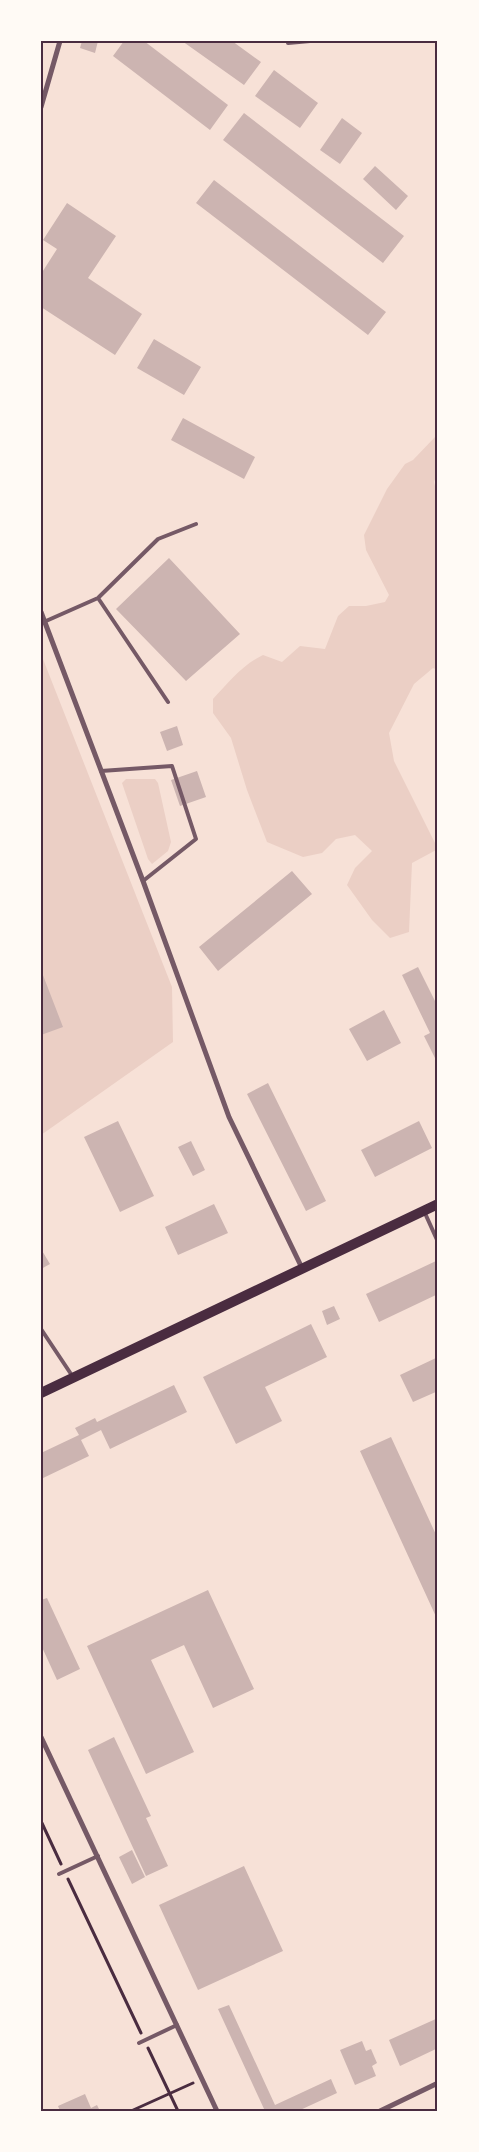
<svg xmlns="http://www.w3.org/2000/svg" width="479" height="2152" viewBox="0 0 479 2152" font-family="Rubik,sans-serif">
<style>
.green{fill:#ebcfc5}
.building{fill:#ccb4b1}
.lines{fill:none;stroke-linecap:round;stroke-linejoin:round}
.path{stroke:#4a2c40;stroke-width:3}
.service{stroke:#755966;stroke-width:4}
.minor{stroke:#755966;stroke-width:5}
.secondary{stroke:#4a2c40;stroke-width:10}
.neatline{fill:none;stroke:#4a2c40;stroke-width:2}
</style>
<rect width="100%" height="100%" fill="#f7e1d7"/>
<!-- green -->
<path class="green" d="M435,437L438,439V471L434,482L438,498V670L433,668L414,684L389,733L394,761L438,849L412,863L409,932L390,938L372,920L347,885L355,868L372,851L355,835L336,839L322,853L303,857L267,842L247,790L231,738L213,713V699C228,683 242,665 263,655L282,662L300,646L325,649L338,616L349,606H366L385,602L389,595L366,550L364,535L387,489L405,464L413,460Z
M41,654L172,987L173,1042L41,1135Z
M126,779H155L158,783L171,842L168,851L152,864L148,859L122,783Z"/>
<!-- building -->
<path class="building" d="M82,41H98L95,53L80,48Z
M124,41H144L228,105L210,130L113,56Z
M182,41H232L261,62L244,85Z
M274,70L318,103L300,128L255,96Z
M244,113L404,236L383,263L223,140Z
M342,118L362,133L340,164L320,150Z
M375,166L408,196L396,210L363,179Z
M214,180L386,312L368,335L196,203Z
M67,203L116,236L88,278L142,314L115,355L41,307V274L57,249L43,240Z
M154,339L201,367L184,395L137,368Z
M183,418L255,457L244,479L171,440Z
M169,558L240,634L186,681L116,609Z
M177,726L183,745L167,751L160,732Z
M197,771L206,797L180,806L171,780Z
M292,871L312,894L218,971L199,947Z
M418,967L438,1007V1064L424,1036L430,1033L402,975Z
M41,970L63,1027L41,1035Z
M384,1010L401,1043L367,1061L349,1029Z
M268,1083L326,1201L306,1211L247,1094Z
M118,1121L154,1196L120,1212L84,1137Z
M419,1121L432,1148L375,1177L361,1150Z
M191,1141L205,1170L193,1176L178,1147Z
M214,1204L228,1233L178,1255L165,1227Z
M41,1249L50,1264L41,1269Z
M436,1261L438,1294L379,1322L366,1294Z
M334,1306L340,1319L327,1325L322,1311Z
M311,1324L327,1357L265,1387L282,1421L236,1444L203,1377Z
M438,1357V1391L413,1402L400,1375Z
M174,1385L187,1412L110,1449L101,1430L81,1440L89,1456L41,1479V1453L79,1435L75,1428L95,1418L97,1422Z
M391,1437L438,1539V1621L360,1451Z
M208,1590L254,1689L213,1708L184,1645L151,1660L194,1752L146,1774L87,1646Z
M47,1598L80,1669L57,1680L41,1645V1600Z
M114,1737L151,1816L146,1818L168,1866L146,1876L88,1750Z
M132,1850L145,1877L132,1884L119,1857Z
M244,1866L283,1951L198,1990L159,1905Z
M229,2005L275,2105L331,2079L337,2093L298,2111H265L218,2009Z
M438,2018V2048L400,2066L389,2040Z
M362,2041L366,2051L371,2049L377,2063L372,2066L376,2076L355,2085L340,2050Z
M85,2094L91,2108L97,2105L100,2111H60L58,2106Z"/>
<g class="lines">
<!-- path -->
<path class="path" d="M41,1821L61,1864
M68,1879L141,2033
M148,2048L178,2111
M131,2111L193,2083"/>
<!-- service -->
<path class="service" d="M288,43L310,41
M98,598L168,702
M46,621L98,598L158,539L196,524
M101,771L172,766L196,839L143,881
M424,1211L438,1242
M41,1329L73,1377
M59,1874L98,1856
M139,2043L177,2025"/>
<!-- minor -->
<path class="minor" d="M41,107L60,41
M41,612L143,881L229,1117L302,1268
M41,1737L217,2111
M380,2111L438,2083"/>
<!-- secondary -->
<path class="secondary" d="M41,1393L438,1204"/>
</g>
<!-- border -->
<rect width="479" height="2152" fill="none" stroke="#fffaf5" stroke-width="85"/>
<rect x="42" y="42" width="394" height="2068" class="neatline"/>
</svg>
